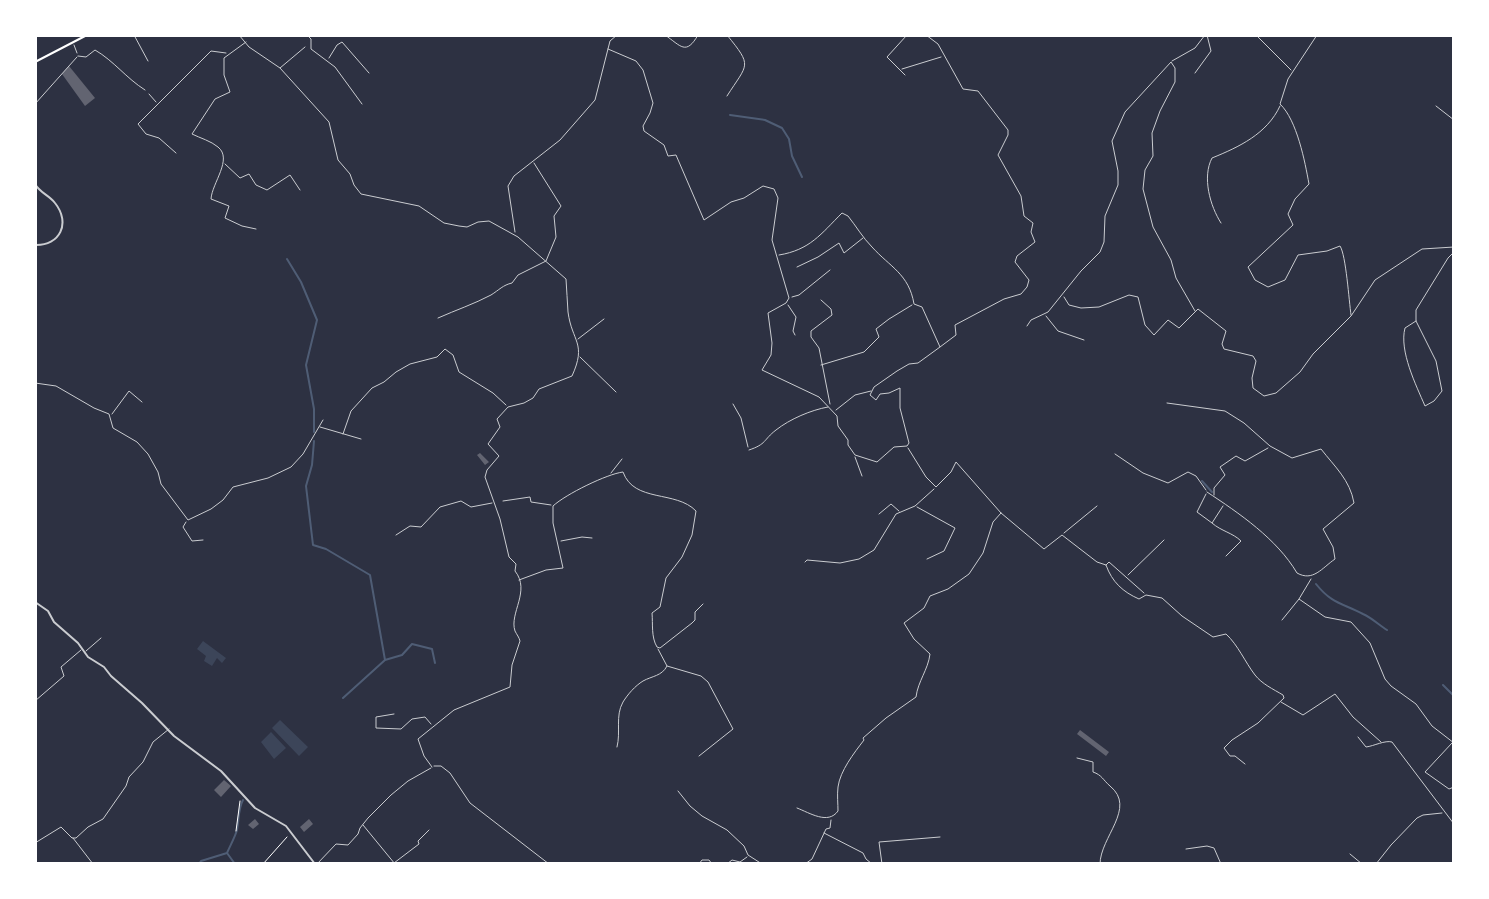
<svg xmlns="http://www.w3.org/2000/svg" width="1489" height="899" viewBox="0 0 1489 899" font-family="'Noto Sans',sans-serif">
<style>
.green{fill:#3c4559}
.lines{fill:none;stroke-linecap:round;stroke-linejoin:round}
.stream{stroke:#4f5d75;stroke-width:2}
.building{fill:#626471}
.path{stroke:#fff;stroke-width:1}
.service{stroke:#caccd0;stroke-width:1}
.minor{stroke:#caccd0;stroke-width:1}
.tertiary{stroke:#caccd0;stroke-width:2}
.secondary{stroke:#fff;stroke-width:2}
</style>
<rect width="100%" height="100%" fill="#2d3142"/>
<!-- green -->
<path class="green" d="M203,641L226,658L222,663L217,658L212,666L204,661L206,656L197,649Z
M280,720L308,747L299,756L272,728Z
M271,732L286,748L274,759L261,742Z"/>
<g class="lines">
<!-- stream -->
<path class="stream" d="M730,115L765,120L782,128L789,139L792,156L802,177
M287,259L301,282L317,320L306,365L314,409V432
M314,441L312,465L306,486L313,545L326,549L370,575L385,660
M1202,481L1212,492
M1316,584C1332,604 1342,603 1363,614C1372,618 1379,625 1387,630
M1443,685L1454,696
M343,698L385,660L402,655L412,644L432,649L435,663
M199,864L201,861L227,853
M235,864L227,853C230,846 235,837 237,830C239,820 238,809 243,800"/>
</g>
<!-- building -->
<path class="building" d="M69,66L95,98L85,106L62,74Z
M480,453L489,462L485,465L477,455Z
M1080,730L1109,752L1106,756L1077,734Z
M224,780L231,786L221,797L214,790Z
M255,819L259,824L253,829L248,825Z
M309,819L313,824L304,832L300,827Z"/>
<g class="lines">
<!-- path -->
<path class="path" d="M236,831L240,801
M263,864L287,837"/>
<!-- service -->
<path class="service" d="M394,863L419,844L418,841L429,830"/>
<!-- minor -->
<path class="minor" d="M134,35L148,61
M239,35L249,47L280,68
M307,35L311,39V49L335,67L362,104
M665,35C681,46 686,56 698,35
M1256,35L1291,70
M1317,35L1288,79L1280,104C1297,120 1305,162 1309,184L1295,199L1288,214L1293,225L1248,267L1255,280L1268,287L1285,280L1298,255L1327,251L1340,246C1346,255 1349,301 1351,315
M246,42L224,58V75L230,92L215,99L192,134C200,138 211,141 218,147C233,159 212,183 211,199L229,206L225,218L242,226L256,229
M74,45L77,53
M305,47L280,68L329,122L338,160L350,174L354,185L361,194L419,206L444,223L459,226L467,227L478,222L489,221L518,237L566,279C567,290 567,301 568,312C572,342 587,343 572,376L539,389L533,398L524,403L508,407L497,419L500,427L488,444L499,456L487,470L485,477L500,519L509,557L516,564L515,571C531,591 509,613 515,631C517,635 519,637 520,641L512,665L510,687L454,710L418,739L424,756L432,767
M608,49L636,61L643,70L653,103L650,113L643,126L644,131L664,145L668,156L676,155L704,220L731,202L744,198L763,186L774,189L778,198L772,240L789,298L786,303L768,313L772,343L771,355L762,370L819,397L837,416L838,426L848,440V445L855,455L877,462L894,447L907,446L909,443L900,408V388L889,393L880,394L876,400L870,395L874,387L897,371L909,364L918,363L940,347
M78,56L86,57L95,50C114,61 126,78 145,90
M329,58L337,45L342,42L369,73
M1172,61L1195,48L1205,35
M902,69L941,57
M1195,73L1211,51L1207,35
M905,75L887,57L907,35
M149,94L156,102
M727,96C748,63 753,67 727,35
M35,104L77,57
M1436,106L1454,120
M176,153L159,138L146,134L138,124L211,51L226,53
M225,164L240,178L249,174L256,185L267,190L290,175L300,190
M1221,223C1210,206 1202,177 1212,158C1239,147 1267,134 1280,106
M515,232L508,186L514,176L560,140L595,100L610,41L617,35
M779,255C810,250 821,234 842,213L848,216C856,226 863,238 872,247C890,267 909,274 914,304L922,307L940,347L956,335L955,325L1004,299L1021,294L1027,287L1029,280L1015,262L1017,256L1035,242L1031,232L1033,223L1024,216L1021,196L998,155L1008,135V130L978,91L963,89L938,44L926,35
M797,267L818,257L839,243L844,253L863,238
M792,297L799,295L830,270
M1064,297L1069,305L1081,308L1099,307L1129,295L1138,297L1145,325L1154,335L1168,320L1179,328L1198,309L1226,331L1222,344L1224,349L1253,356L1256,361L1252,378L1253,388L1264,396L1276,393L1300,372L1313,354L1351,316L1375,280L1422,249L1454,247
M821,300L831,309L832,315L811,331V337L819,348L830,404
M788,305L796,317L793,331L795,335
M1046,316L1058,331L1084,340
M438,318C456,310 474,304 491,295C499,290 503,285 512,283L518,275L546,261L556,237L554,216L561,206L534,163
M1416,321L1405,328C1399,351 1416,385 1425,406L1434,401L1442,391L1436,361L1416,321V310L1448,258L1454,252
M1027,326L1031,320L1048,312L1081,271L1100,252L1104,242L1105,216L1118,185V171L1112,141L1125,112L1171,62L1175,68V82L1160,111L1152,133L1153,156L1145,170L1143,189L1153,227L1171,260L1176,278L1195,311
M578,339L604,319
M580,357L616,392
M821,365L864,352L879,337L876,329L889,319L912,305
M35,383L56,386L94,408L109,414L113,428L137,442L148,454L158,472L161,484L188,520L211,509L223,500L233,487L268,478L291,467L303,454L323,420
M1167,403L1225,411L1244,423L1270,446L1292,458L1321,449C1335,467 1350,480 1354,503L1323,529L1333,547L1335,559C1322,568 1313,582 1297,573C1277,539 1239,513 1207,492
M733,404L741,418L748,447
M836,410L855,395L871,391
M112,414L129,391L142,402
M320,427L361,439
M343,434L351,411L372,388L384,382L396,372L410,364L437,357L445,349L453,355L459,372L493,393L506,405
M908,448L926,477L936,487L951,472L956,462L1001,513L1044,549L1062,535L1097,562L1106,565C1112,582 1123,592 1139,599L1146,595L1162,598L1182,616L1213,637L1226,634C1238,645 1245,662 1255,675C1262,684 1273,689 1283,695L1284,698L1258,723L1232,740L1224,748L1230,756H1235L1245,764
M749,450C767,444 763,440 776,430C790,419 811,410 828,407
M1115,454L1143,473L1168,483L1188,472L1196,476L1206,490
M855,457L862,476
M611,473L622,459
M1206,494L1197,512L1212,523
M1214,495V488L1225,475L1220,467L1236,456L1245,461L1268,448
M503,501L530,497L531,502L551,505
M1223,506L1212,523C1221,531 1233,533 1241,541L1226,556
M917,507L955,528L944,551L927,559
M879,514L891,504L899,511
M186,522L183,527L192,541L203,540
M1064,533L1097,506
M396,535L410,526L421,527L440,507L461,501L471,507L492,503
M561,541L582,537L592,538
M805,562L807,560L840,563L859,559L874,550L896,514L915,506L934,489
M1106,565L1109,562L1144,593
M1128,575L1164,540
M519,580L546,570L563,568L553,523V506C566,494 607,474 623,472C634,503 676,490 696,511L692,535L682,557L666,578L660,607L652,613C653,624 651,637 657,647L660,648L692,623L695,620V612L703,604
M1299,599L1311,579
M1282,620L1299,599L1325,617L1351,622L1370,643L1385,679L1391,686L1416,704L1432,726L1454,743
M86,651L101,638
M667,666L701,676L708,682L733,729L699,756
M35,701L64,676L61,667L81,650
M1281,702L1303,715L1335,694L1353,717L1381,742
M394,714L376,717V728L401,729L412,719L425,717L431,724
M1358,737L1366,747C1374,746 1385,740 1392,742L1454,824
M1452,743L1425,772L1449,789L1454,787
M617,747C621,732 615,716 623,702C628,694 635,686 643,681C652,676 662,676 667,666L658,649
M1077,758L1093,762V772C1102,775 1103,780 1110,786C1137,808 1100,837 1100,864
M434,766H441L450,773L470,803L549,864
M678,791L690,806L702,816L727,830L744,846L748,855L762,864H797
M797,808C810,813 828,825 838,811C838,804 837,795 838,787C840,771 854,753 864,740L863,738L886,718L916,697C918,681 928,670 930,654L914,639L904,623L924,608L930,596L948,589L969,574L983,553L993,522L1001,513
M363,825L395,864
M824,833L863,853L866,859L872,864
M73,838L93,864
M35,843L61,827L72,838H76L88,827L103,819L126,786L129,777L143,762L153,742L169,729
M1186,849L1207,846L1214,848L1221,864
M1350,854L1362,864
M116,864L118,862L120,864
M317,864L336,844L348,845L358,834L360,828L368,818L391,795L408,781L431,768
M699,864L702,860H709L712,864
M727,864L732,860L740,862L747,857
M805,864L812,859L826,829L830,828L831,820
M877,864H878
M882,864L879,842L940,837
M1376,864L1391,845L1417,818L1423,815L1442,813"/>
<!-- tertiary -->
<path class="tertiary" d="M35,184C40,193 49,195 55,203C71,223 60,246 35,245
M35,602L48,611L54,622L78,643L88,657L104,667L111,676L142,703L174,736L221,771L255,808L286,826L315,864"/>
<!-- secondary -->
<path class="secondary" d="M35,62L87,35"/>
</g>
<!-- border -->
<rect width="1489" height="899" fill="none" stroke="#ffffff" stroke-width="74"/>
</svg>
